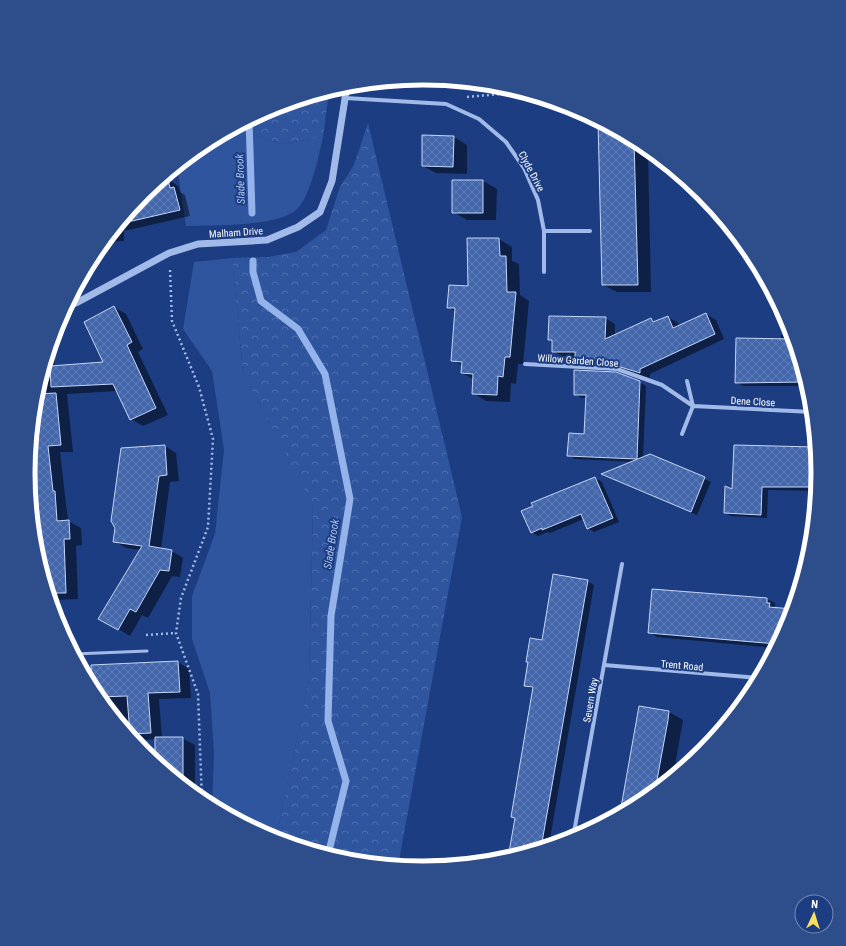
<svg xmlns="http://www.w3.org/2000/svg" width="846" height="946" viewBox="0 0 846 946" font-family="'Roboto Condensed',sans-serif">
<style>
.grass{fill:#30559f}
.forest{fill:url(#forest-crowns)}
.shadow{fill:#0007}
.lines{fill:none;stroke-linecap:round;stroke-linejoin:round}
.stream{stroke:#94b3eb;stroke-width:7}
.building{fill:url(#building-cross-hatch);stroke:#c5d6f7}
.path{stroke:#a1bae9;stroke-width:2.5;stroke-dasharray:2 3;stroke-linecap:butt}
.service{stroke:#a1bae9;stroke-width:3}
.minor{stroke:#a1bae9;stroke-width:4}
.tertiary{stroke:#a1bae9;stroke-width:7}
.labels{text-anchor:middle;stroke-width:4;stroke-linejoin:round;paint-order:stroke}
.street-label{font-size:10px;fill:#fff;stroke:#1c3d81}
.water-label{font-size:11px;font-style:italic;fill:#acc4f1;stroke:#1c3d81}
.rim{fill:none;stroke:#fff;stroke-width:5}
</style>
<defs>
<pattern id="forest-crowns" width="20" height="18" patternUnits="userSpaceOnUse"><rect width="20" height="18" fill="#30559f"/><path d="M2 6a3 3 0 1 1 6 0M12 15a3 3 0 1 1 6 0" fill="none" stroke="#4f6ead"/></pattern>
<pattern id="building-cross-hatch" width="8" height="8" patternUnits="userSpaceOnUse"><rect width="8" height="8" fill="#4467ab"/><path d="M0 0l8 8M0 8l8-8" fill="none" stroke="#607eb8"/></pattern>
</defs>
<rect width="100%" height="100%" fill="#1c3d81"/>
<!-- grass -->
<path class="grass" d="M234,128L281,144L323,137C319,154 310,200 295,211C273,227 213,225 186,226L177,166L204,144Z
M232,258L243,372L313,505L309,681L276,839L212,806L214,753L210,693L192,639V596L215,534L224,450L212,371L183,329L194,262Z"/>
<!-- forest -->
<path class="forest" d="M329,91L323,137L281,144L234,128L272,108Z
M368,123L462,517L398,866L346,860L276,839L309,681L313,506L243,372L232,258L268,257L296,252L326,230L340,187L354,165Z"/>
<!-- shadow -->
<path class="shadow" d="M599,121L648,149L651,292H617L603,285Z
M454,137L467,145V174L436,173L423,166Z
M168,179L178,186L180,192L185,195L190,216L124,231V241L104,242L144,194L158,182Z
M483,181L497,189L496,220H467L453,212Z
M468,239H499L512,247V261L519,264L520,295L529,301L523,364H518L516,384L511,383L510,402L486,401L473,393V379L462,373L463,366L452,360L456,312L448,307L469,287Z
M114,307L126,314L143,349L138,352L168,415L143,426L131,419L117,391L67,394L73,452H60L68,521L81,528L82,545L76,546L78,599L56,600L57,620L36,550L28,473L36,396L51,345L54,347L55,366L105,363Z
M706,314L716,320L724,339L650,374V378L628,371L586,368L576,363V357H563L553,351V341L549,339L605,318L615,324V336L651,320L656,322L668,317L678,323L679,326Z
M781,335H792L808,386H743L736,382L781,340Z
M639,382L646,386L643,458L650,455L711,482L697,515L603,474L635,462L575,459L568,455L585,435L587,398H581L575,394Z
M165,446L176,453L179,481L170,482L161,549L172,551L183,558L180,577L172,576L148,618L142,615L130,636L100,618L141,550L126,548L114,541Z
M789,449H816L818,473L816,491L768,490L767,518L731,516L725,513L733,490Z
M595,478L602,482L619,522L594,532L588,528L584,519L550,533L548,532L538,536L532,532Z
M587,581L594,585L549,845H551L508,858L515,819L512,817L533,689L525,685L543,641Z
M767,599L775,603V607L777,609L792,610L788,624L774,648L657,637L649,632Z
M178,662L189,669L191,698L159,699L162,738H182L195,745V794L156,762V739L134,741L94,692L86,676Z
M640,707L669,712L683,720L673,777L642,802L621,813Z"/>
<g class="lines">
<!-- stream -->
<path class="stream" d="M249,120L252,213
M253,261V272L261,301L298,329L325,374L350,499L331,616L328,721L346,781L328,855"/>
</g>
<!-- building -->
<path class="building" d="M598,121L634,140L638,285H602Z
M422,135L454,136L453,167L422,166Z
M167,175L170,188L174,187L180,210L119,224L144,194Z
M452,180H483V213H452Z
M467,238H499L500,256H506L507,292H516L510,357H505L503,377L498,376L497,395L472,394L473,374L461,373L462,362L451,361L455,308H447L449,285L468,286Z
M114,306L132,342L127,345L156,408L130,420L113,384L51,387L50,366L103,362L84,322Z
M706,313L715,334L640,369V373L617,366L575,363V352H552V340H548L549,316L606,317L605,339L651,318L653,322L668,316L673,328Z
M736,338L793,339L806,382L735,383Z
M574,370L616,372L640,381L637,459L567,456L569,433L584,434L586,395H574Z
M56,393L61,445L48,446L53,491H55L57,521L69,520L70,539H64L66,593H49L36,550L28,472L36,394Z
M165,445L167,475L159,476L149,546L172,550L169,571L160,570L136,612L130,609L118,630L98,619L142,546L113,542L115,528L111,521L121,448Z
M734,445L815,447L817,481H813V487H762L761,515L724,513L725,486L732,489Z
M650,454L705,477L691,512L601,474Z
M595,477L613,518L587,529L581,514L542,530V528L531,533L521,511L533,506L531,503Z
M553,574L588,580L541,848L508,858L515,818L511,817L533,687L524,686L528,662H526L530,638L542,640Z
M652,589L767,598V603H770L769,607L793,609L788,624L777,644L648,633Z
M178,661L180,692L148,693L151,733L130,734L127,696L99,697L92,688L91,665Z
M639,706L669,711L668,720L655,791L642,802L620,813Z
M155,737H183V784L155,761Z"/>
<g class="lines">
<!-- path -->
<path class="path" d="M467,97L521,92
M302,99L328,98
M170,270L172,321L199,387L213,439L208,527L181,598L176,633L198,694L202,800
M146,635L176,633"/>
<!-- service -->
<path class="service" d="M74,654L147,651"/>
<!-- minor -->
<path class="minor" d="M345,98L446,104L479,119L506,142L524,168L538,200L544,231V272
M544,231H590
M525,364L617,369L662,385L693,406L812,412
M682,434L693,406L687,381
M604,665L759,678
M573,838L622,564"/>
<!-- tertiary -->
<path class="tertiary" d="M66,307L78,302L169,253L198,244L267,240L298,227L320,212L332,181L347,86"/>
</g>
<g class="labels">
<!-- street labels -->
<g class="street-label">
<text transform="translate(532 171) rotate(62)" y="4">Clyde Drive</text>
<text transform="translate(236 232) rotate(-4)" y="4">Malham Drive</text>
<text transform="translate(578 360) rotate(4)" y="4">Willow Garden Close</text>
<text transform="translate(753 401) rotate(3)" y="4">Dene Close</text>
<text transform="translate(682 665) rotate(5)" y="4">Trent Road</text>
<text transform="translate(590 700) rotate(-80)" y="4">Severn Way</text>
</g>
<!-- water labels -->
<g class="water-label">
<text transform="translate(240 179) rotate(-92)" y="4">Slade Brook</text>
<text transform="translate(331 544) rotate(-81)" y="4">Slade Brook</text>
</g>
</g>
<!-- crop -->
<path d="M0 0H846V946H0ZM35 473a388 388 0 1 1 776 0a388 388 0 1 1-776 0Z" fill="#2e4d8b" fill-rule="evenodd"/>
<path class="rim" d="M35 473a388 388 0 1 1 776 0a388 388 0 1 1-776 0Z"/>
<!-- north arrow -->
<g transform="translate(814 914) rotate(4)"><circle r="19" fill="#1c3d81" stroke="#778bb3"/>
<path d="M0-3L7 15L0 10L-7 15Z" fill="#fade5e"/>
<text y="-6" font-size="11" font-weight="bold" text-anchor="middle" fill="#ffffff">N</text>
</g>
</svg>
